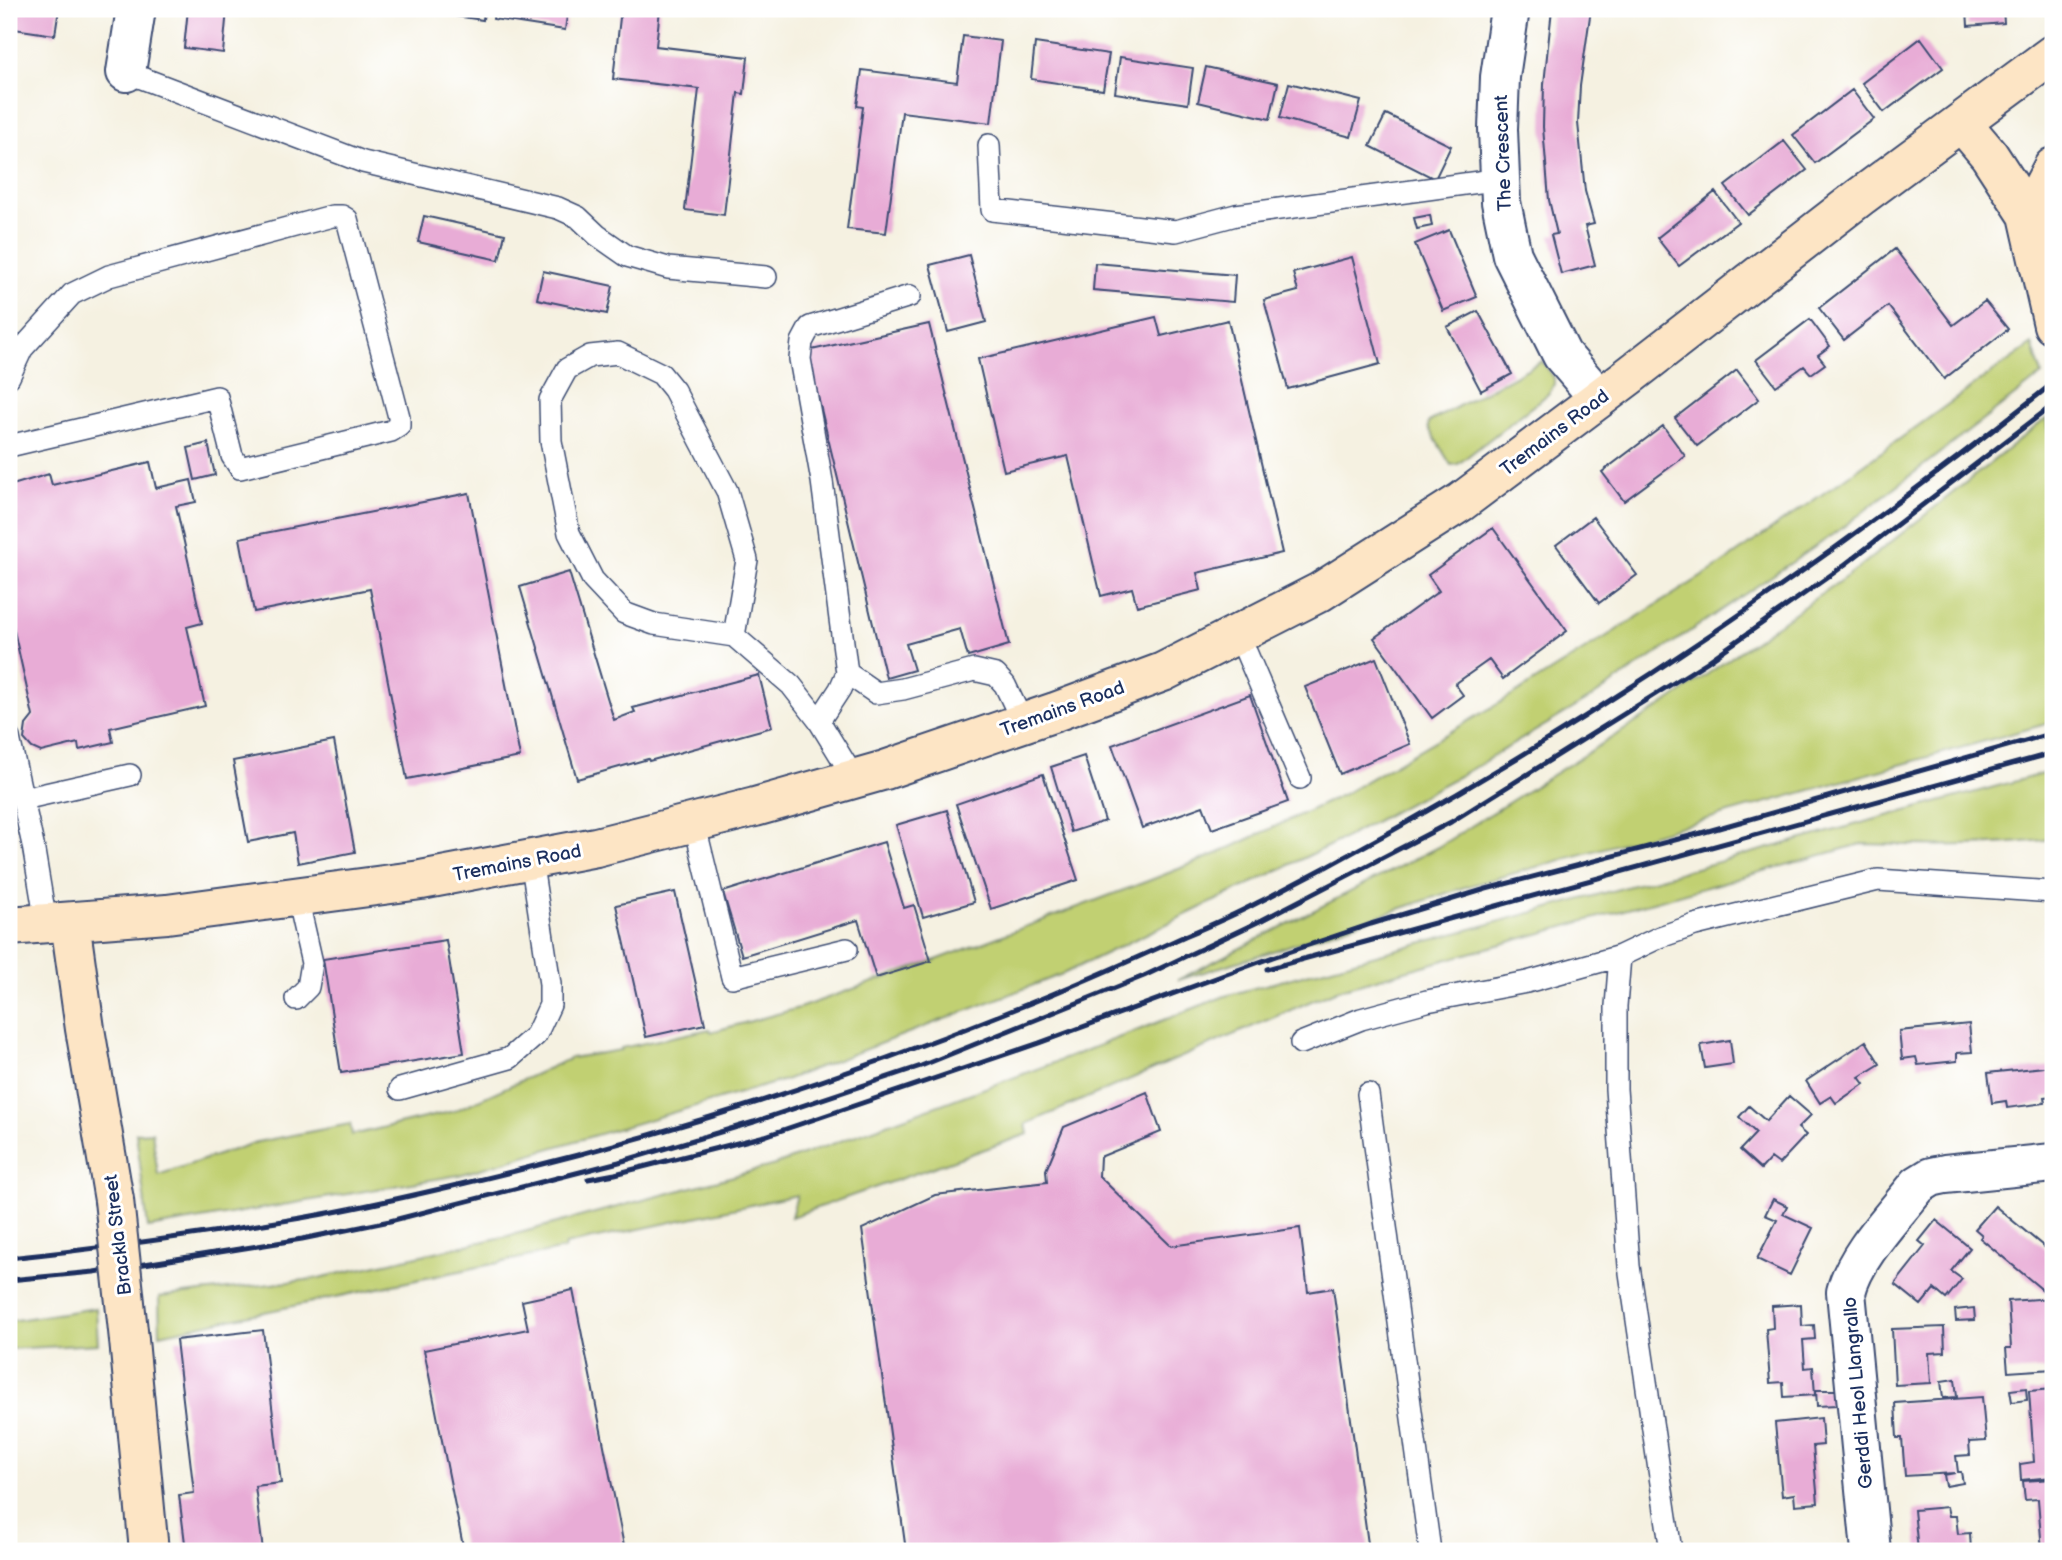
<svg xmlns="http://www.w3.org/2000/svg" width="2062" height="1560" viewBox="0 0 2062 1560" font-family="'Balsamiq Sans',sans-serif">
<style>
.green{fill:#c1d072;stroke:#6e8068;stroke-width:2}
.building{fill:#e8acd6}
.lines{fill:none;stroke-linecap:round;stroke-linejoin:round}
.lane-casing{stroke:#3c4c72;stroke-width:24}
.street-casing{stroke:#3c4c72;stroke-width:42}
.secondary-casing{stroke:#3c4c72;stroke-width:42}
.lane{stroke:#fff;stroke-width:21}
.street{stroke:#fff;stroke-width:38}
.secondary{stroke:#fde5c5;stroke-width:38}
.rail{stroke:#1b2f5e;stroke-width:5}
.secondary-bridge-casing{stroke:#3c4c72;stroke-width:42;stroke-linecap:butt}
.secondary-bridge{stroke:#fde5c5;stroke-width:38}
.labels{text-anchor:middle;stroke-width:6;stroke-linejoin:round;paint-order:stroke}
.street-label{font-size:19px;fill:#1b2f5e;stroke:#fff}
</style>
<rect width="100%" height="100%" fill="#fff"/>
<filter id="ink" filterUnits="userSpaceOnUse"><feTurbulence type="fractalNoise" baseFrequency=".0143" numOctaves="2"/><feDisplacementMap in="SourceGraphic" scale="14" xChannelSelector="R" yChannelSelector="G"/><feConvolveMatrix kernelMatrix="1 2 1 2 8 2 1 2 1" color-interpolation-filters="sRGB"/></filter>
<filter id="wash" filterUnits="userSpaceOnUse"><feTurbulence type="fractalNoise" baseFrequency=".00686" numOctaves="4" result="noise"/><feDisplacementMap in="SourceGraphic" scale="28" xChannelSelector="R" yChannelSelector="G"/><feGaussianBlur stdDeviation="1.57" result="paint"/><feColorMatrix in="noise" values="0 0 0 0 0 0 0 0 0 0 0 0 0 0 0 0 0 1.4 0 .05"/><feComposite in="paint" operator="in"/></filter>
<g filter="url(#wash)">
<rect width="100%" height="100%" fill="#f5f1e1"/>
<!-- green -->
<path class="green" d="M2032,344L2042,375L1834,534L1594,696L1470,770L1343,839L1065,973L785,1080L459,1175L148,1228L136,1133L152,1132L158,1175L257,1142L350,1124L352,1135L454,1111L571,1058L621,1050V1048L710,1029L711,1032L799,1008L936,960L1148,881L1219,853L1342,795L1513,695L1720,565L1834,486Z
M1542,361L1554,378V384L1548,394L1458,464L1451,465L1428,427L1429,422Z
M2047,418L2053,464V722L1465,887L1276,950L1178,980L1438,847L1662,706L1857,569Z
M2053,771V839C1990,847 1925,846 1861,844L1337,990L1026,1124L1028,1134L791,1217L797,1195L565,1245L564,1249L160,1334L159,1297L314,1279L512,1235L775,1165L1067,1058L1225,996Z
M96,1308L98,1344L9,1349V1321Z"/>
<g id="blocks">
<!-- building -->
<path class="building" d="M17,9H59L55,35L14,29Z
M188,9H227L223,53L184,48Z
M413,9H484L483,20L413,10Z
M494,9H568L565,30L493,19Z
M621,9H660L656,46L748,57L744,94L738,93L724,215L685,210L699,89L613,79Z
M1552,9H1591L1580,86L1578,123L1585,191L1594,224L1585,226L1595,265L1561,274L1551,235L1557,234L1549,200L1543,127L1544,84Z
M1967,9H2003L2004,23L1968,26Z
M963,36L1001,41L991,123L902,112L886,233L847,229L863,107L857,106L862,70L957,82Z
M1921,38L1943,68L1884,112L1862,83Z
M1035,43L1109,54L1103,90L1031,79Z
M1120,57L1193,68L1188,104L1115,93Z
M1206,67L1278,83L1270,119L1198,102Z
M1289,83L1361,101L1351,137L1280,118Z
M1852,90L1874,119L1815,163L1793,135Z
M1386,114L1451,146L1435,179L1370,146Z
M1784,141L1807,170L1748,215L1725,186Z
M1715,192L1738,222L1679,266L1657,238Z
M1430,215L1432,226L1417,229L1414,218Z
M424,216L505,234L499,260L418,242Z
M1449,230L1477,297L1443,311L1415,244Z
M1895,249L1953,325L1985,301L2008,329L1944,379L1888,306L1844,340L1819,308Z
M969,255L986,322L948,332L930,265Z
M1352,257L1380,364L1288,389L1264,300L1298,291L1293,273Z
M1095,263L1235,275L1233,302L1093,290Z
M543,271L613,286L607,314L537,299Z
M1478,311L1512,374L1481,391L1447,327Z
M1156,317L1161,336L1228,320L1282,553L1197,573L1201,590L1137,606L1132,588L1101,596L1068,456L1004,471L978,359Z
M1810,319L1830,346L1818,355L1825,364L1811,374L1804,366L1776,386L1756,360Z
M929,324L1009,645L968,657L960,629L906,644L914,670L886,678L807,351Z
M1737,370L1759,399L1697,446L1675,418Z
M1663,426L1685,456L1624,501L1602,472Z
M208,443L215,475L195,480L188,448Z
M150,462L156,488L191,480L196,502L176,506L202,623L187,627L205,706L110,728L113,742L79,750L78,743L41,752L32,748L24,739L26,725L33,716L9,608V486L49,474L52,485Z
M469,493L520,757L407,779L370,589L254,612L240,538Z
M1593,517L1637,575L1599,603L1556,545Z
M1493,528L1567,631L1503,679L1489,660L1455,684L1463,695L1432,718L1374,638L1439,591L1428,575Z
M569,572L614,720L635,712L633,708L759,675L772,727L649,761L648,759L577,779L520,587Z
M1376,658L1410,744L1340,774L1305,687Z
M1250,695L1288,802L1212,829L1203,806L1142,828L1112,745Z
M334,741L355,852L298,863L293,833L248,842L233,761Z
M1084,756L1105,821L1071,832L1051,767Z
M1043,774L1078,880L991,909L956,804Z
M947,810L974,902L923,917L896,825Z
M884,842L904,908L914,905L931,961L876,978L858,920L742,956L723,892Z
M675,892L705,1024L646,1037L616,905Z
M446,940L464,1053L341,1073L323,959Z
M1969,1024L1972,1052L1957,1053V1061L1918,1065L1916,1057L1902,1059L1899,1031Z
M1730,1040L1733,1064L1705,1068L1701,1045Z
M1866,1041L1880,1064L1859,1077L1864,1084L1836,1103L1831,1096L1820,1103L1806,1081Z
M2053,1066V1096L2044,1097L2045,1103L2007,1108L2006,1101L1992,1103L1988,1073Z
M1147,1092L1161,1132L1100,1157L1099,1176L1171,1246L1300,1228L1308,1292L1333,1288L1369,1551H906L862,1229L935,1195L1047,1182L1046,1170L1064,1127Z
M1789,1096L1811,1115L1798,1128L1806,1135L1779,1164L1771,1158L1761,1169L1740,1150L1756,1133L1739,1117L1749,1106L1766,1121Z
M1773,1199L1787,1206L1783,1214L1813,1228L1790,1275L1757,1259L1777,1220L1765,1215Z
M1995,1206L2049,1251L2046,1255L2053,1261V1293L2048,1288L2045,1292L1980,1238L1982,1235L1975,1229Z
M1936,1220L1970,1248L1951,1271L1962,1279L1946,1299L1934,1289L1921,1305L1895,1284L1925,1246L1919,1241Z
M573,1290L625,1551H464L424,1350L528,1329L522,1301Z
M2053,1298V1369L2008,1372L2006,1348H2011L2008,1301Z
M1801,1304L1802,1326L1814,1325L1815,1339L1803,1340L1805,1368L1813,1367L1815,1395L1784,1397L1783,1382L1770,1383L1766,1329L1773,1328L1772,1306Z
M1974,1308L1975,1320L1956,1321L1955,1310Z
M1944,1327L1945,1352L1929,1353L1931,1383L1895,1385L1892,1329Z
M263,1330L281,1483L255,1486L263,1551H186L179,1495L194,1493L176,1340Z
M1955,1379L1957,1397L1943,1398L1941,1381Z
M2026,1388L2027,1400L2012,1402L2010,1390Z
M2053,1389V1477L2021,1480L2020,1464L2034,1462L2029,1391Z
M1816,1390H1837V1405L1817,1406Z
M1982,1397L1986,1441L1969,1442L1970,1455L1956,1456L1958,1472H1961L1963,1483L1946,1486L1944,1475L1955,1473L1905,1476L1902,1438H1897L1895,1403Z
M1821,1418L1823,1445L1813,1446L1818,1503L1795,1505L1794,1494L1782,1496L1775,1423Z
M2053,1479V1551H2042L2038,1499L2025,1500L2023,1481Z
M1947,1507L1949,1516H1956L1958,1534L1970,1533L1971,1551H1918L1914,1510Z"/>
</g>
</g>
<g filter="url(#ink)">
<use href="#blocks" fill-opacity="0" stroke="#3c4c72" stroke-width="2"/>
<g class="lines">
<!-- lane casing -->
<g class="lane-casing">
<path id="lane" d="M126,72L363,162L558,208L578,217L597,235L627,256L668,268L766,277
M989,145L992,210L1176,231L1236,215L1501,179
M9,377L22,349L72,294L109,276L332,216H342L347,219L399,417V426L391,431L240,468L232,456L217,397L9,446
M1238,633L1300,778
M734,636L747,560L727,491L674,390L661,374L618,353L590,356L567,369L550,400L551,441L569,533L593,580L624,613L654,624L734,636L791,685L819,721L854,778
M847,673L876,693L903,689L974,670L996,675L1005,685L1023,723
M819,721L840,689L847,673L822,481L800,359L802,342L810,327L910,296
M9,738L33,845L46,923
M23,799L130,775
M694,822L732,977L847,949
M296,999L308,987L312,963L297,897
M1301,1043L1361,1019L1427,1001L1527,982L1620,956
M400,1089L510,1058L536,1035L550,1005V984L531,859
M1368,1094L1430,1551
M1671,1551L1629,1266L1616,1089V1006L1620,956L1660,937L1695,925L1878,880L2053,892"/>
</g>
<!-- street casing -->
<g class="street-casing">
<path id="street" d="M1510,9L1500,77L1498,129L1501,202L1512,255L1562,355L1599,398
M126,72L136,9
M1871,1551L1846,1292C1855,1255 1895,1215 1918,1185L1931,1177L1945,1174L2053,1163"/>
</g>
<!-- secondary casing -->
<g class="secondary-casing">
<path id="secondary" d="M1962,123L1989,155L2028,215L2053,325
M2028,215L2053,167
M70,922L85,1029L114,1200
M9,926L167,914L421,880L596,847L755,807L885,770L1055,712L1163,672L1320,592L1461,502L1629,376L1860,197L2053,54
M129,1340L149,1551"/>
</g>
<!-- lane -->
<use href="#lane" class="lane"/>
<!-- street -->
<use href="#street" class="street"/>
<!-- secondary -->
<use href="#secondary" class="secondary"/>
<!-- rail -->
<path class="rail" d="M1267,969L2053,753
M588,1179L615,1174L765,1136L1039,1043L1273,957L1371,924L1486,889L1694,835L2053,733
M9,1258C106,1248 204,1234 301,1218C371,1206 442,1189 511,1172C684,1129 853,1075 1018,1008C1074,986 1130,961 1185,936C1209,926 1234,915 1257,903C1540,759 1805,580 2053,383
M9,1280L94,1272L302,1239L390,1221L619,1162L754,1122L921,1066L1144,976L1262,920L1451,822L1707,662L1835,572L2053,405"/>
<!-- secondary-bridge casing -->
<g class="secondary-bridge-casing">
<path id="secondary-bridge" d="M114,1200L129,1340"/>
</g>
<!-- secondary-bridge -->
<use href="#secondary-bridge" class="secondary-bridge"/>
</g>
</g>
<g class="labels">
<!-- street labels -->
<g class="street-label">
<text transform="translate(1502 153) rotate(-92)" y="7">The Crescent</text>
<text transform="translate(1554 432) rotate(-37)" y="7">Tremains Road</text>
<text transform="translate(1062 708) rotate(-20)" y="7">Tremains Road</text>
<text transform="translate(517 862) rotate(-11)" y="7">Tremains Road</text>
<text transform="translate(117 1235) rotate(-97)" y="7">Brackla Street</text>
<text transform="translate(1857 1393) rotate(-95)" y="7">Gerddi Heol Llangrallo</text>
</g>
</g>
<!-- margin -->
<rect width="2062" height="1560" fill="none" stroke="#fff" stroke-width="35"/>
</svg>
